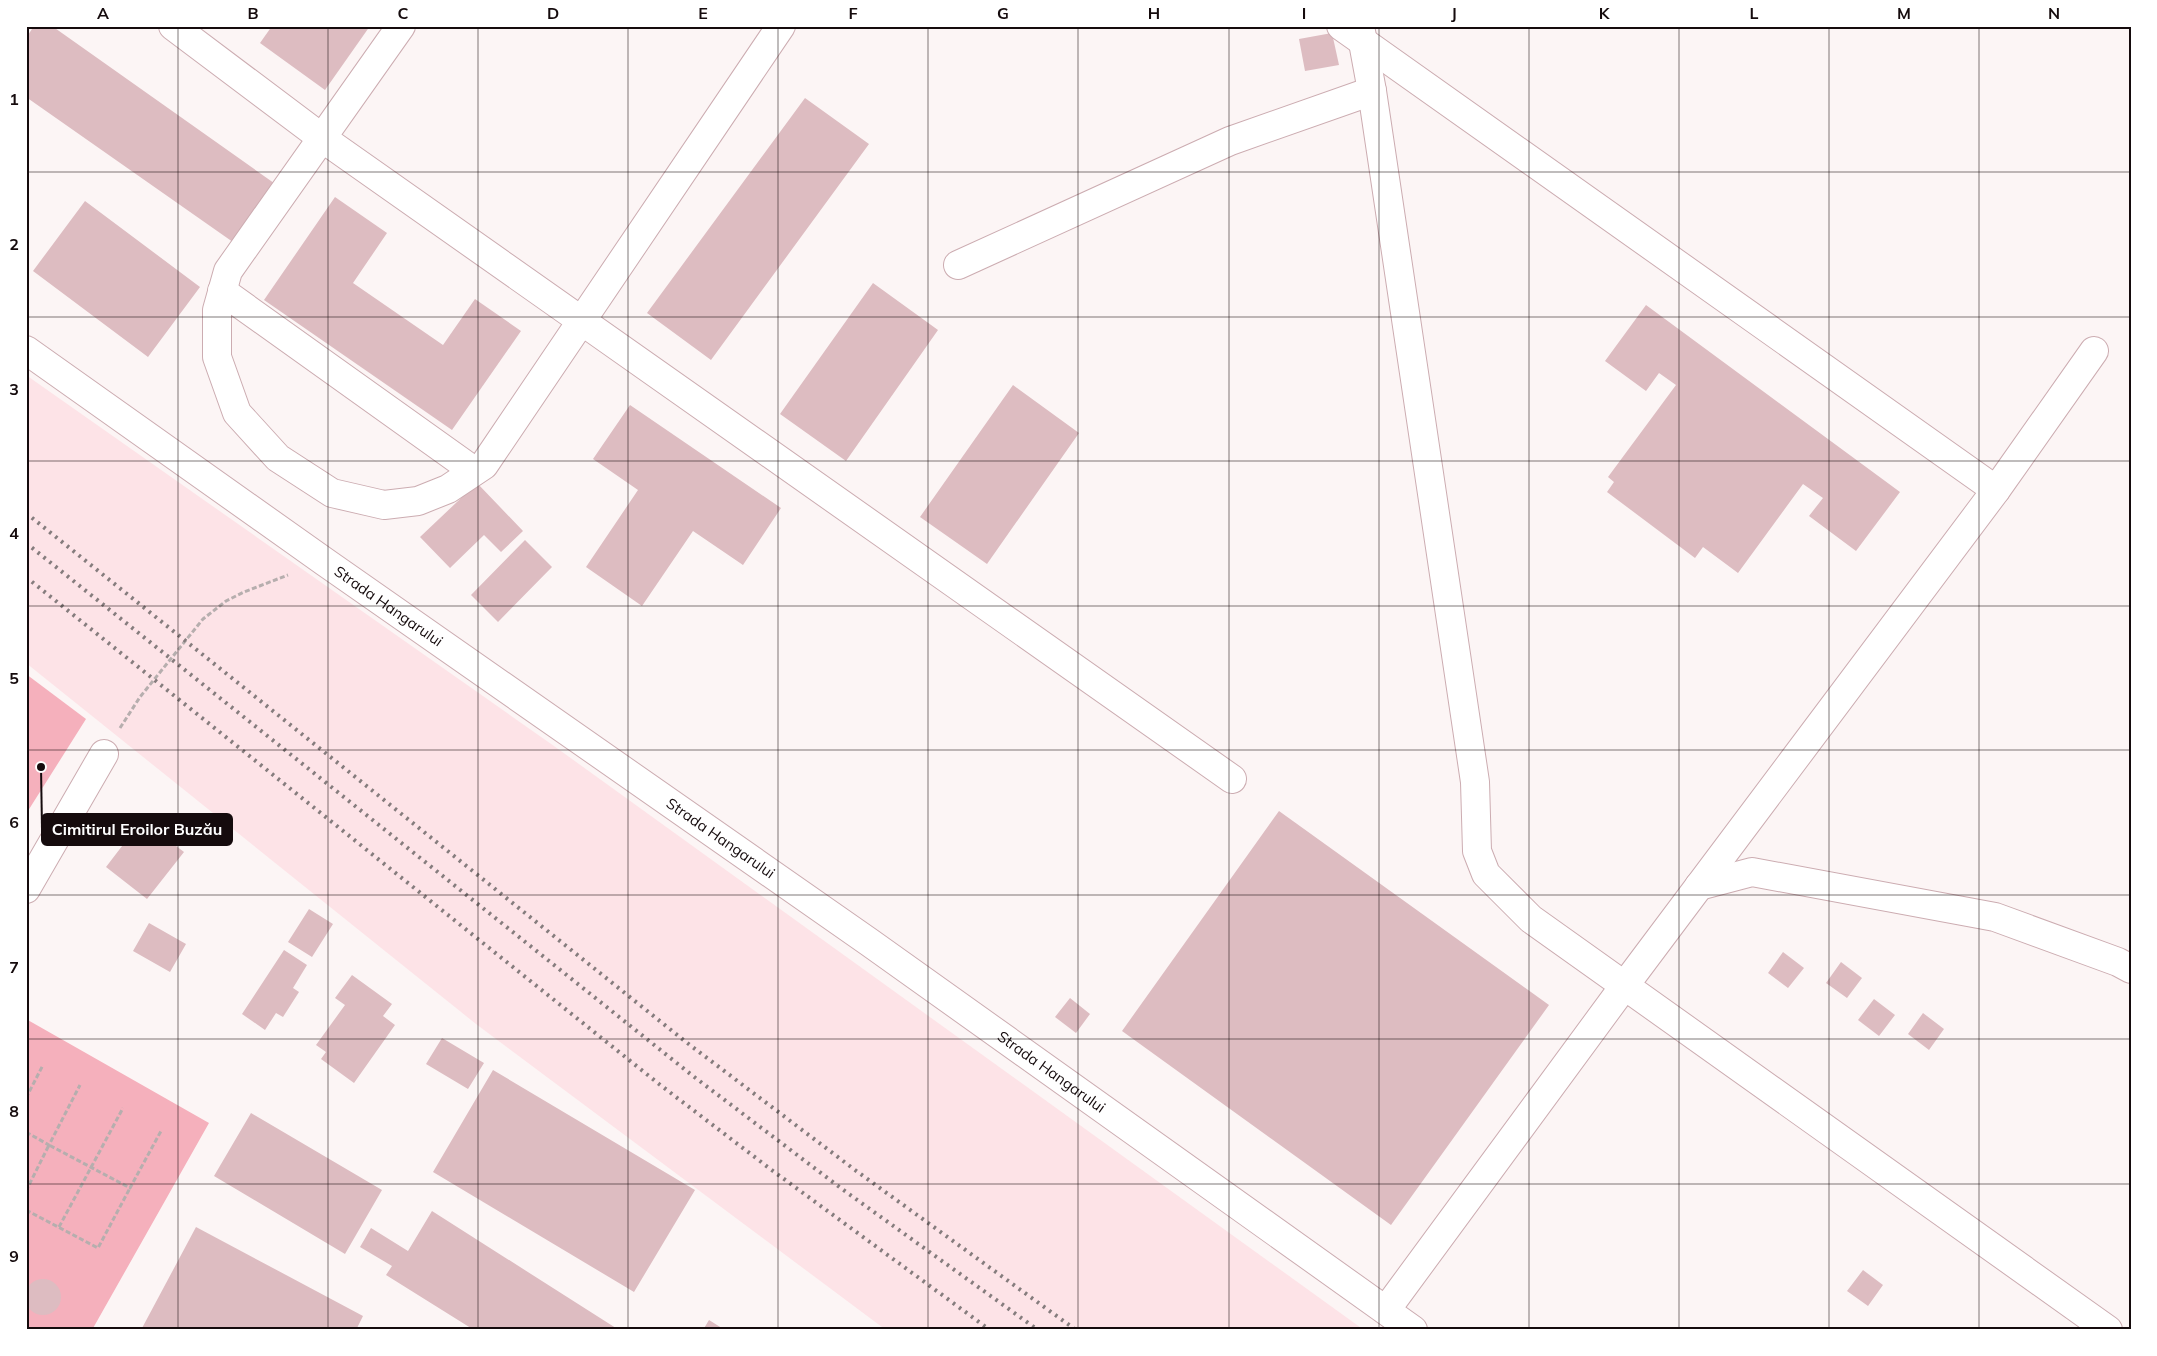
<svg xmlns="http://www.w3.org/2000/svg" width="2157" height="1356" viewBox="0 0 2157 1356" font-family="Mulish,sans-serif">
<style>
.built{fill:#fde3e7}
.green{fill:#f5b0bc}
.building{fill:#ddbcc1}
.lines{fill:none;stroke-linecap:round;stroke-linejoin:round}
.minor-casing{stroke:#ccacb1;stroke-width:30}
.path{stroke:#b6aeae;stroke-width:3;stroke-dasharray:5 2.5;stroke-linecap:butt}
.minor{stroke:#fff;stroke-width:28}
.rail{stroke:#857c7d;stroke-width:4;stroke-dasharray:2.5 5;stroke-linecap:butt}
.grid{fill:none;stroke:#150b0d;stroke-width:1;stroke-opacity:0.55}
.labels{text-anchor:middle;stroke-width:4.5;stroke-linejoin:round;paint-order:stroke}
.street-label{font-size:15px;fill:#150b0d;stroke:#fff}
.leader{fill:none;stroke:#150b0d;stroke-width:2}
.callout-dot{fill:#150b0d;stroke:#fff;stroke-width:2}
.callout{fill:#150b0d;stroke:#150b0d;stroke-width:2}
.callout-label{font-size:16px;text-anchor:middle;font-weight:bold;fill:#fff}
.neatline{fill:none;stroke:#150b0d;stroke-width:2}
.grid-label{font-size:16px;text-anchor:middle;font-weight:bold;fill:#150b0d}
</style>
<rect width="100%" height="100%" fill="#fcf5f5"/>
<!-- built -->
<path class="built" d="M26,375L554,746L1364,1330H886L476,1024L26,663Z"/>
<!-- green -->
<path class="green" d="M26,674L86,719L26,814Z
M26,1019L209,1123L92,1330H26Z"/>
<!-- building -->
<path class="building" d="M34,26H52L281,188L240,247L26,97V38Z
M272,26H370L325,90L260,43Z
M1332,33L1339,65L1305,71L1299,39Z
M805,98L869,144L711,360L647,313Z
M335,197L387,233L353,283L443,345L475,299L521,331L452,430L264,300Z
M85,201L200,287L148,357L33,271Z
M873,283L938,330L846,461L780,414Z
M1646,305L1900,492L1856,551L1809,516L1823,498L1803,484L1738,573L1703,547L1695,558L1607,492L1614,482L1608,477L1676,385L1659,373L1646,391L1605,361Z
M1013,385L1079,433L987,564L920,517Z
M630,405L781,508L743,565L693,531L642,606L586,567L638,490L593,459Z
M477,483L523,531L501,552L484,535L450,568L420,537Z
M525,540L552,567L498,622L471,595Z
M1279,811L1549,1005L1391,1225L1122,1031Z
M142,820L184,852L147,899L106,867Z
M309,909L333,924L312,957L288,942Z
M149,923L186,944L170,972L133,951Z
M284,950L307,965L293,988L299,992L283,1017L276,1013L265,1030L242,1014Z
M1783,952L1804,968L1788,988L1768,973Z
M1841,962L1862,978L1847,998L1826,983Z
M352,975L392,1004L383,1016L395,1025L354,1083L321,1059L326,1052L316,1045L345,1005L335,998Z
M1070,998L1090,1014L1076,1033L1055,1017Z
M1874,999L1895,1015L1879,1036L1858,1020Z
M1923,1013L1944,1029L1929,1050L1908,1034Z
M442,1038L484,1063L468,1089L426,1064Z
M493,1070L695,1190L634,1292L433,1172Z
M251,1113L382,1190L345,1254L214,1176Z
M432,1211L619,1330H474L386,1275L392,1266L360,1247L371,1228L408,1251Z
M196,1227L363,1316L356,1330H141Z
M1863,1270L1883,1285L1868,1306L1847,1291Z
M25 1297a18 18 0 1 1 36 0a18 18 0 1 1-36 0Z
M709,1320L725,1330H703Z"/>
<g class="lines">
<!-- minor casing -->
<g class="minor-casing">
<g id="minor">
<path d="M173,26L322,138L1232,779"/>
<path d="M401,26L228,271L217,310V357L237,413L278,458L332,493L384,505L418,501L448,489L484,465L781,26"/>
<path d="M1341,26L1996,490"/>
<path d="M1360,26L1372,91L1475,782L1477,851L1486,874L1531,919L2108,1330"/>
<path d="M958,265L1230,141L1372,91"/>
<path d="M222,291L474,471"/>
<path id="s1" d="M26,350L325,562L869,942L1413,1330"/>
<path d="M1699,886L1752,872L1995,917L2118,962L2131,969"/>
<path d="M26,889L104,754"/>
<path d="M1386,1310L1625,985L1996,490L2094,351"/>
</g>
</g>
<!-- path -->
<path class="path" d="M120,728L140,697L203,619L226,601L244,592L288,575
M26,1098L43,1065
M26,1132L49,1145L80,1085
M26,1191L49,1145L130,1188L161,1131
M26,1210L98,1248L130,1188
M59,1227L123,1108"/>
<!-- minor -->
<use href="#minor" class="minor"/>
<!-- rail -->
<path class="rail" d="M26,513L686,1042L855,1170L1076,1330
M26,543L693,1076L842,1189L1038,1330
M26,577L659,1084L773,1171L990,1330"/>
</g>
<!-- grid -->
<path class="grid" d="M178,26V1330M328,26V1330M478,26V1330M628,26V1330M778,26V1330M928,26V1330M1078,26V1330M1229,26V1330M1379,26V1330M1529,26V1330M1679,26V1330M1829,26V1330M1979,26V1330M26,172H2131M26,317H2131M26,461H2131M26,606H2131M26,750H2131M26,895H2131M26,1039H2131M26,1184H2131"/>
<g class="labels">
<!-- street labels -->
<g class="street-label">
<text dy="5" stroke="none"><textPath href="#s1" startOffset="444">Strada Hangarului</textPath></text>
<text dy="5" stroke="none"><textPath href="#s1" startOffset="849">Strada Hangarului</textPath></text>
<text dy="5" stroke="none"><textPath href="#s1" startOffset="1254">Strada Hangarului</textPath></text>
</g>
</g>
<!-- callouts -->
<path class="leader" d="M41 767L42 829"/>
<circle class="callout-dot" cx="41" cy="767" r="5"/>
<rect class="callout" x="42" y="814" width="190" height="31" rx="5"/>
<g class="callout-label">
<text x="137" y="835">Cimitirul Eroilor Buzău</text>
</g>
<!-- border -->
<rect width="2157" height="1356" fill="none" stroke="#ffffff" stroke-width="55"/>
<rect x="28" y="28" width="2102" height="1300" class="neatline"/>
<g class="grid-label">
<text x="103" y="19">A</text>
<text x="253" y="19">B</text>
<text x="403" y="19">C</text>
<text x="553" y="19">D</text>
<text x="703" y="19">E</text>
<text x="853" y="19">F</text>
<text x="1003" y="19">G</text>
<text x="1154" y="19">H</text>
<text x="1304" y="19">I</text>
<text x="1454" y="19">J</text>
<text x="1604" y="19">K</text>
<text x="1754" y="19">L</text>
<text x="1904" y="19">M</text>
<text x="2054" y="19">N</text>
<text x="14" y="105">1</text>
<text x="14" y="250">2</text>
<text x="14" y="395">3</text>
<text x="14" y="539">4</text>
<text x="14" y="684">5</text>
<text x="14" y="828">6</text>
<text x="14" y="973">7</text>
<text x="14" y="1117">8</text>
<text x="14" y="1262">9</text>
</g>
</svg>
